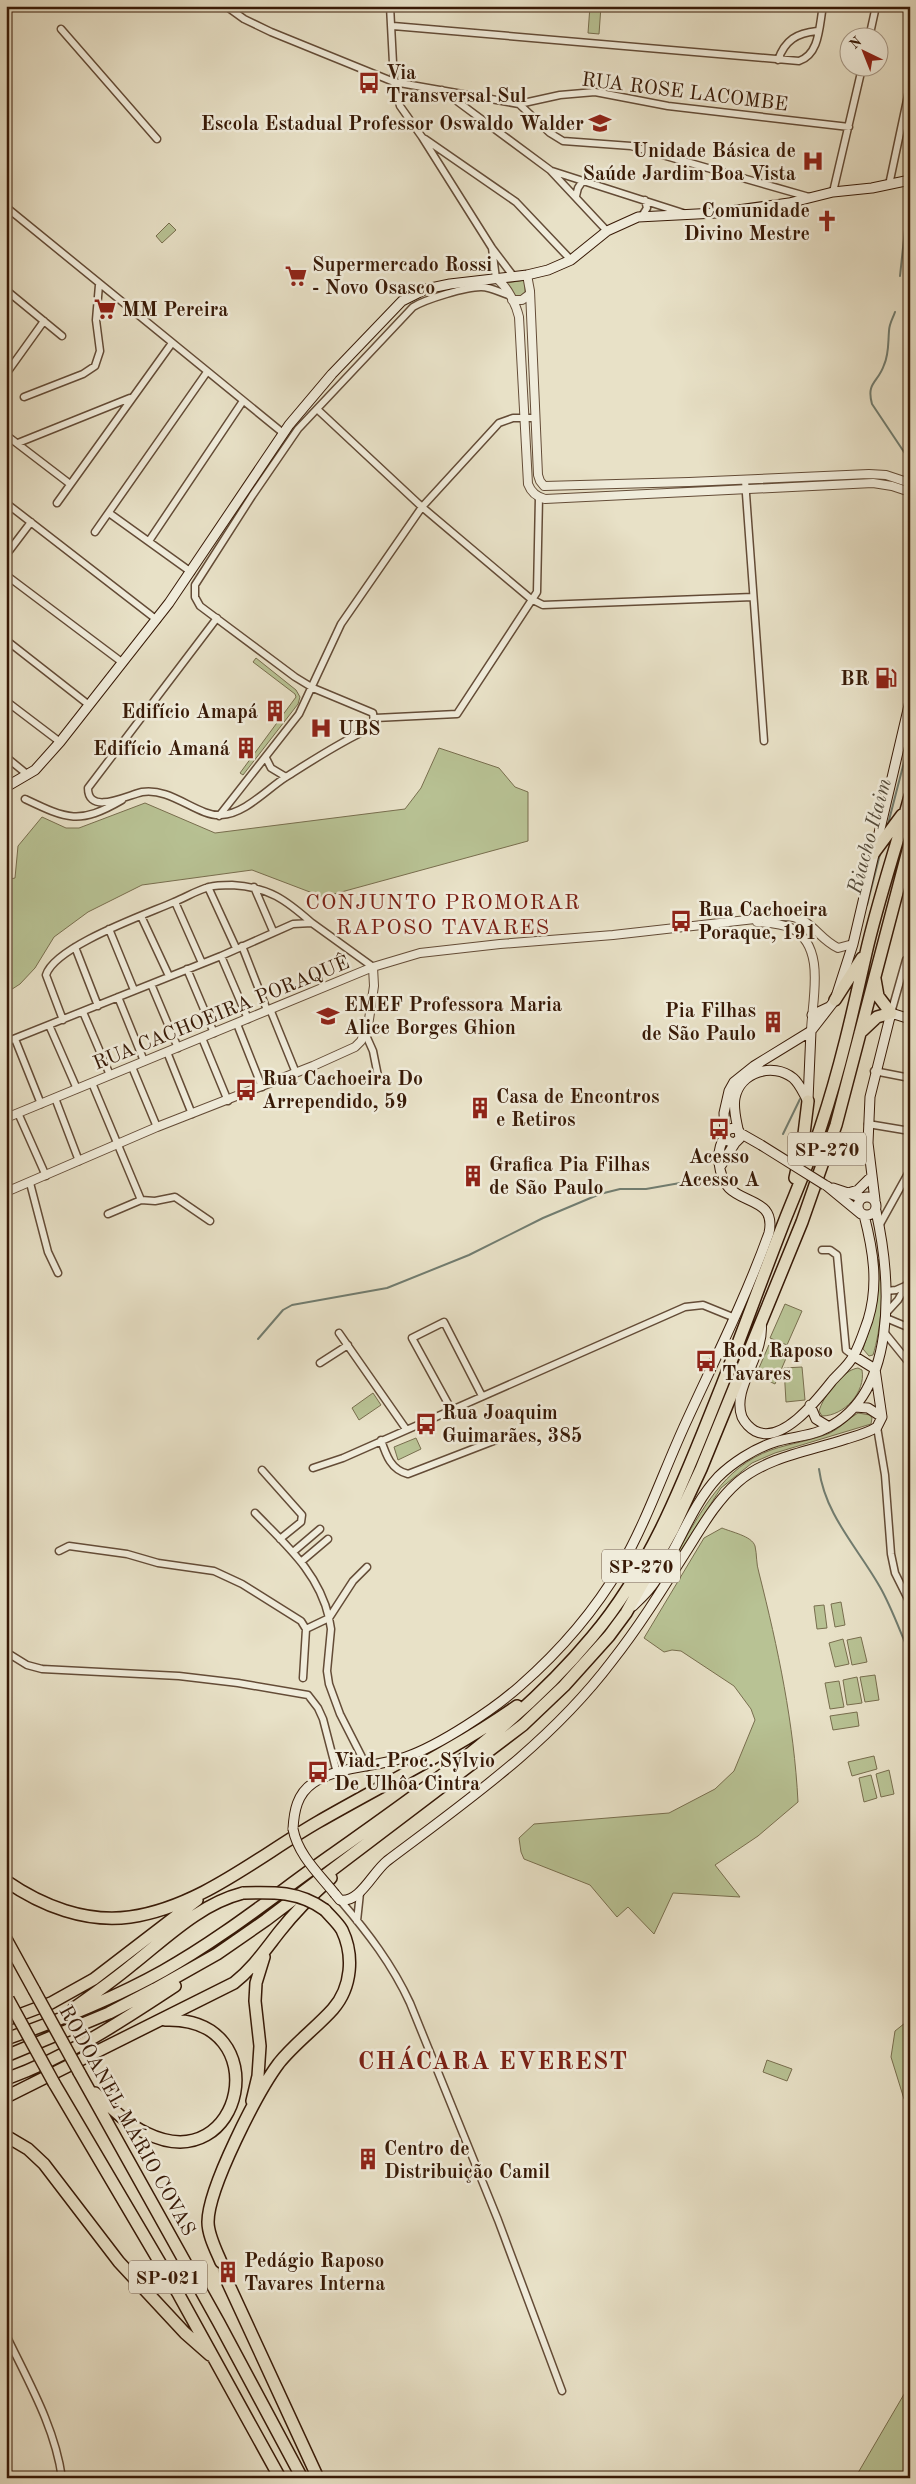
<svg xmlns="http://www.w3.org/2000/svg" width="916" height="2484" viewBox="0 0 916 2484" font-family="'Old Standard TT',serif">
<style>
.green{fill:#b8c294;stroke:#786e4e}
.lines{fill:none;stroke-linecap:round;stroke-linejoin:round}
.stream{stroke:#717c6f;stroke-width:2}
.motorway-tunnel{stroke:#c5b9a1;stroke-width:11;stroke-dasharray:11 5.5;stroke-linecap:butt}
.minor-casing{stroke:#644c37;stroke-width:9}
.tertiary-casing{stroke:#644c37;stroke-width:10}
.secondary-casing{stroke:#381a07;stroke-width:11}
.motorway-casing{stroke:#381a07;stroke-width:14}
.minor{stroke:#f0ecdb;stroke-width:6}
.tertiary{stroke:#f0ecdb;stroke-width:8}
.secondary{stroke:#f0ecdb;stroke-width:9}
.motorway{stroke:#e8e1c7;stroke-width:11}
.secondary-bridge-casing{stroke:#381a07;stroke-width:11;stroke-linecap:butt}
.motorway-bridge-casing{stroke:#381a07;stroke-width:14;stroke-linecap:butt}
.secondary-bridge{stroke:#f0ecdb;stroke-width:9}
.motorway-bridge{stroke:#e8e1c7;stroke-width:11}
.labels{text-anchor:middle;stroke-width:5;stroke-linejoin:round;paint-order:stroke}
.shield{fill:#f0ecdb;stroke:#6f5947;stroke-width:1}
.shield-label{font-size:19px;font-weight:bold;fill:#381a07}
.poi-label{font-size:20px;font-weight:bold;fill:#381a07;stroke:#f0ecdb;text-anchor:start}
.street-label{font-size:20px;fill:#381a07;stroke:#f0ecdb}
.water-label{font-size:21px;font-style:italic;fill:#544b3b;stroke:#f0ecdb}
.quarter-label{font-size:22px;letter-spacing:1px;fill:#7a1f14;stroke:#f0ecdb}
.district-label{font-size:25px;font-weight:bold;letter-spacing:1px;fill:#7a1f14;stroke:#f0ecdb}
</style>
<rect width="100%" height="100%" fill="#e8e1c7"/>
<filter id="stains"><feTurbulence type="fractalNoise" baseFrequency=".004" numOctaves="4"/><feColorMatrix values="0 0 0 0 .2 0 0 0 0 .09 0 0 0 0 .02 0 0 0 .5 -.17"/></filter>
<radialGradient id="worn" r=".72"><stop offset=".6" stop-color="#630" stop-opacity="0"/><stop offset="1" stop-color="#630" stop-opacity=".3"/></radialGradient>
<!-- green -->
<path class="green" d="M590,6H601L599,34L588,33Z
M169,223L176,230L162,243L156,236Z
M525,280V292L520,296L513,295L507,283Z
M256,658L296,690L300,697L298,704L243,775L240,773L296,697L295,694L253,662Z
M439,748L499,768L515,787L528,792V841L323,897L252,870L142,885L88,912L54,937L35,968L20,984L6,993V880L15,878L18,846L42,817L66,828H79L145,803L215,833L405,809L421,788Z
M878,1259C887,1278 880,1334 873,1355L869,1356L863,1349L873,1318L879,1279Z
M785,1304L802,1311L787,1345L770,1338Z
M771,1340L790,1349L775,1384L756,1375Z
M802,1367L805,1400L786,1402L784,1368Z
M858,1368L862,1370C866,1392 844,1416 822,1416L819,1411C823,1397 842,1370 858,1368Z
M373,1393L381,1405L359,1420L352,1408Z
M858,1413L870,1415L872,1418L871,1424L775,1453L752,1463L721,1488L679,1553L677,1552C702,1511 723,1467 771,1450C791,1443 811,1441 830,1433C841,1428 848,1418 858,1413Z
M416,1438L421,1449L398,1460L394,1447Z
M722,1528C731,1532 752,1536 755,1546C757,1554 756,1564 759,1573C778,1648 794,1724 798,1802L758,1836L715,1865L740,1897L673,1893L654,1934L628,1907L617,1917L590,1885L524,1859L521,1852L519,1838L534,1824L669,1813L715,1789L734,1771L755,1720L751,1709L734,1686L681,1651L672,1650L664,1652L644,1638L704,1538Z
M841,1602L845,1625L835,1627L831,1604Z
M824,1605L827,1628L817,1629L814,1606Z
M861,1637L867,1662L852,1665L847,1640Z
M843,1639L849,1664L835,1667L829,1643Z
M875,1675L879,1700L865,1702L860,1677Z
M857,1677L862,1703L847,1705L843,1680Z
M839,1681L844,1707L830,1709L825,1683Z
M857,1712L859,1726L833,1730L830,1716Z
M874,1756L877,1769L852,1776L848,1762Z
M889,1770L894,1794L881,1797L876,1774Z
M871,1775L877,1798L864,1802L859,1778Z
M910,2019V2106L904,2099L891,2057L895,2031Z
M767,2060L792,2069L787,2081L763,2072Z
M910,2384V2478H855Z"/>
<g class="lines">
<!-- stream -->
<path class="stream" d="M900,276L906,220L910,212
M895,312C893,318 889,324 889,331C888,343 889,354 884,365C878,383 866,382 872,404L910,461
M887,828L910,739
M867,905L880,854
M783,1134L800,1099
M258,1339L283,1310L292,1305L387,1288L469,1255L543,1218L600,1194L620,1189H646L714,1177
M819,1469C825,1515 858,1548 880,1587C892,1608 900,1632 910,1654"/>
<!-- motorway-tunnel -->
<path class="motorway-tunnel" d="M221,2262L228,2283"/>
<!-- minor casing -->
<g class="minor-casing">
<path id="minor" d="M226,6L244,19L271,32L394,82L519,104L560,95L595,92L668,106L849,127
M390,6L394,82L400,106L422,137L492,248L514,277
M393,26L799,61C820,54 819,26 823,6
M61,29L157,139
M869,38L876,6
M778,60C785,40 797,33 817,31
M442,90L550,170L607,231
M519,104L550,133L563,141L631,146L809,197
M425,139L516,202L571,260
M552,171L683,213
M889,185L910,86
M833,192L862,68
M576,196L578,188L582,182
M6,207L283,433
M642,216L647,208L645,200
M492,248L496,278
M6,290L62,336
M6,374L44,321
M24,397L83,374L95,366L100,351L96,320L99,285
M317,409L422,507L531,599L543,605L753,597
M6,435L70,484
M18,443L130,398
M745,480L764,741
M6,503L157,620
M57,503L172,343
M109,513L191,572
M95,532L207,372
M149,541L243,401
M6,555L31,522
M6,575L123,663
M217,618L88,788C88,816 128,795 142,792C171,787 198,817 221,815C245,814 267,789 286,777C313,760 340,742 369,729L374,723L373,713L313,688L295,677L200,606L195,597V585L252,496L298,429L413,307C426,299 466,287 481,287C491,287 499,292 508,295
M6,640L89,705
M6,701L60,742
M375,718L457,714L537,592L539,497
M6,757L28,775
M266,758L271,768L286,777
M25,799C67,819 79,825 122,800
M219,816L299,714L341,624L422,507L499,423L513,418H535
M208,887L236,948
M254,887L273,931
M175,902L202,963
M141,916L169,976
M109,929L134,990
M242,946L267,1010
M75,947L98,1006
M221,956L248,1019
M187,969L214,1033
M151,984L178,1048
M118,997L144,1061
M270,1009L296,1073
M83,1012L110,1075
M891,1013L906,960H910
M63,1020L46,975C55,946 147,914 174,902C185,898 197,890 209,887C216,885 225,885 232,885C269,887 286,900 312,923
M237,1024L262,1087
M49,1025L77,1089
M365,1033L373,1051L378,1076
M202,1038L228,1101
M15,1039L41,1104
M6,1042L221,956L293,924L312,923L373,967
M167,1052L192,1114
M132,1067L157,1127
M874,1071L910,1078
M92,1083L141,1200L108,1214
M55,1098L79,1161
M18,1113L46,1176
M868,1124L910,1131
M6,1180L10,1190
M30,1183L48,1252L58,1273
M141,1200L155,1201L175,1197L210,1221
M879,1226L910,1170
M822,1250H830L837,1255L846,1350L854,1356
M886,1291L896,1290L905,1286
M887,1312L898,1300L910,1279
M886,1318L910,1328
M884,1332L910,1364
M339,1333L406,1429
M320,1363L348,1345
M451,1409L412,1338L444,1322L482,1396
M877,1427L885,1475L891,1554L895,1573L910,1603
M381,1440C386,1455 391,1470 408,1474L509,1435
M313,1468L343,1458L685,1307L703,1305L735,1318
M262,1470L302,1515L301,1522L280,1539
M255,1513C286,1545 319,1573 329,1618L306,1629
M59,1551L69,1546L127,1554L158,1563L214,1571L242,1584L301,1621L306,1629L303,1678
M293,1552L320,1529
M302,1561L328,1539
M6,1652L27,1665L42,1669L179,1676L238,1683L308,1695L318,1708L323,1719L337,1773
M367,1767L340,1714L329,1684L327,1671L331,1629L329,1618L353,1581L367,1567
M340,1900C368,1933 392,1964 410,2003L498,2220L562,2391
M357,1921L360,1893
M6,2335C28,2381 55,2427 62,2478"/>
</g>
<!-- tertiary casing -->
<g class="tertiary-casing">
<path id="tertiary" d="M527,275L530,291L538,475L540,481L544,486L689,482L869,474L886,475L910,483
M496,278C507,286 516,304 519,317L528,484C531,492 537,497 545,499L873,483L892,486L910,492
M512,300H522L530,294
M757,922C769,923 781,923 791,928C827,946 812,1000 811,1031
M6,1118L373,967L420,953L500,944L613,935L781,916C812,915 815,937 838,948L853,944
M6,1192L157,1127L313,1066L355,1047L361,1041L368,1026L374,986L373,967"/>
</g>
<!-- secondary casing -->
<g class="secondary-casing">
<path id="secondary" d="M6,787L35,770L60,742L169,603L289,425L332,374L402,301L426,289L450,284L527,275L548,270L571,260L607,231L638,217L716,213L789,203L833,192L872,188L910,180
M812,1015L829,1007
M808,1100L811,1031
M738,1129C736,1119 733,1108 735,1098C740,1072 773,1062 793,1078C800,1084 803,1093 808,1101
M725,1133L729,1129L735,1128L739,1131L740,1138L735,1143L728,1141L725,1136L724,1113L729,1091L734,1082L754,1066L811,1031L835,1000L853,944L910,701
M740,1133L761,1145
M720,1167L735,1143
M827,1186L861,1214
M833,1188L863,1198
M848,1193L858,1190L869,1179
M858 1206a9 9 0 1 1 18 0a9 9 0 1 1-18 0Z
M875,1200L868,1143L870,1097L891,1013L910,1019
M761,1322C766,1354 731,1388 742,1417C745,1423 750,1428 755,1431C782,1445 817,1400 832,1381C839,1373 849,1365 854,1355C860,1344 864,1331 868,1320C879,1284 873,1250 864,1215
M854,1356L875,1369
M810,1405L816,1419L829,1427
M855,1407L868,1408L882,1417
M633,1606C639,1600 646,1594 651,1587C677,1553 689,1508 718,1477C732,1463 754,1449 772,1443C788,1437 805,1437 820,1431C900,1399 891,1279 876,1211
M293,1829C294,1811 297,1794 313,1783C337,1766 378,1767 406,1757C440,1745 493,1710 520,1686C560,1651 594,1612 621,1566C648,1519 665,1467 688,1418C716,1357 746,1297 769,1233C776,1200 745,1204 729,1188C723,1182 720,1171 719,1163C718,1153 720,1144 725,1136
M335,1894L340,1900C360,1903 372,1873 387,1861C468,1800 550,1743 612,1661C638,1628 660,1593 682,1558C699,1532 714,1503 738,1482C767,1457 810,1451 846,1439C856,1436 868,1433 877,1427L882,1417L875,1369"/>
</g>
<!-- motorway casing -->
<g class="motorway-casing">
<path id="motorway" d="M873,854L902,815
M835,1000L862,958
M860,1033L877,1017L891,1013L878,996L875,979
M795,1178L803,1142L808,1101
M6,1881C42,1906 86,1923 130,1917C200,1907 259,1856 318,1822C384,1784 454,1750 517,1706
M6,1939L34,1990
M74,2008C94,1994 114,1980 133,1964C167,1937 200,1904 243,1893
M6,2020L51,2003L94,1979L197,1900
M6,2039C60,2020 113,1999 163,1971C222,1938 275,1895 330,1856C423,1790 519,1725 592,1637C654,1564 687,1472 722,1385C744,1329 764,1273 786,1217C798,1187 811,1157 821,1126C840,1069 853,1011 866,953C878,900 896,848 910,796
M6,2056L109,2013L155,1989L217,1954L266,1920L523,1725L564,1686L609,1636L626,1613L673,1529L701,1469L802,1222L836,1125L910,843
M79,2072L219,2323L302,2478
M6,2079C69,2056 119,2023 175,1986
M54,2083L179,2295L280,2478
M95,2093C111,2107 126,2124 146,2133C244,2181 278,2016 165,2020
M6,2097L234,1983C253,1968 265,1950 280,1931C295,1912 313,1894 331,1878
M252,2101L258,2076L260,2046L255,2001L256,1983L264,1957
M6,2136L28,2149L44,2164L119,2262L185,2333L210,2355
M221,2262C216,2250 208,2235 208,2222C208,2188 258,2091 279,2063C295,2043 316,2028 333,2009C352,1987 354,1955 342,1930C338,1923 330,1916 325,1910
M228,2283L318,2478"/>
</g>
<!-- minor -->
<use href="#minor" class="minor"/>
<!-- tertiary -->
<use href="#tertiary" class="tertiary"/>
<!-- secondary -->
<use href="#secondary" class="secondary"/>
<!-- motorway -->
<use href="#motorway" class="motorway"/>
<!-- secondary-bridge casing -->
<g class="secondary-bridge-casing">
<path id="secondary-bridge" d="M761,1145L825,1185
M293,1829C298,1855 319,1874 335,1894"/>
</g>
<!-- motorway-bridge casing -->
<g class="motorway-bridge-casing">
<path id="motorway-bridge" d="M243,1893C273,1892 299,1891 325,1910
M34,1990L79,2072
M8,1999L54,2083"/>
</g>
<!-- secondary-bridge -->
<use href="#secondary-bridge" class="secondary-bridge"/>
<!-- motorway-bridge -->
<use href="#motorway-bridge" class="motorway-bridge"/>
</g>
<!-- icons -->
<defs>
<g id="bus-bare" transform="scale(1.725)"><path d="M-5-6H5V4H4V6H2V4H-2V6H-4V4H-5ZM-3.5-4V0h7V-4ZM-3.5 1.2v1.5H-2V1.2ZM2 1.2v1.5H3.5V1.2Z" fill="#8f2418" stroke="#f0ecdb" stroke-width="2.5" paint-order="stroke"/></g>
<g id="school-bare" transform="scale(1.725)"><path d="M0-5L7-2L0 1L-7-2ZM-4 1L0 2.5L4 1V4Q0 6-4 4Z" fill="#8f2418" stroke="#f0ecdb" stroke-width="2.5" paint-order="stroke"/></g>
<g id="hospital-bare" transform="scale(1.725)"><path d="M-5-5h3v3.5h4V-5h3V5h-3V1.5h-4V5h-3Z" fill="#8f2418" stroke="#f0ecdb" stroke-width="2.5" paint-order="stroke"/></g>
<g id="church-bare" transform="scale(1.725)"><path d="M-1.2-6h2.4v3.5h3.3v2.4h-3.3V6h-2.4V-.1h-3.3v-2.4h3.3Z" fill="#8f2418" stroke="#f0ecdb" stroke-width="2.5" paint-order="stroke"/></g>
<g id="supermarket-bare" transform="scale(1.725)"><path d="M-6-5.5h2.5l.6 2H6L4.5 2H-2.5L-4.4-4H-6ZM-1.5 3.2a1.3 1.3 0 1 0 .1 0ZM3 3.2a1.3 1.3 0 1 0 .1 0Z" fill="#8f2418" stroke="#f0ecdb" stroke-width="2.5" paint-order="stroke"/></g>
<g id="fuel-bare" transform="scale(1.725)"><path d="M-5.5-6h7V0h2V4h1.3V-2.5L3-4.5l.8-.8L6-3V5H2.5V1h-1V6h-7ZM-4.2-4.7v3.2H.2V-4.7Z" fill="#8f2418" stroke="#f0ecdb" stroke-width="2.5" paint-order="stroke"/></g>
<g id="building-bare" transform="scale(1.725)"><path d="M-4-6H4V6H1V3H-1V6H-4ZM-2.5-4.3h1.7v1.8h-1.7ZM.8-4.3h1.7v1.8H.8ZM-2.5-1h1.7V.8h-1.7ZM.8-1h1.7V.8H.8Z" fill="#8f2418" stroke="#f0ecdb" stroke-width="2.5" paint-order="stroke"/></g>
</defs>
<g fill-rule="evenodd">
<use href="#bus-bare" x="369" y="83"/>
<use href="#school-bare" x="600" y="123"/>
<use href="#hospital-bare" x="813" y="161"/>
<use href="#church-bare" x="827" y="221"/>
<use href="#supermarket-bare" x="296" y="276"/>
<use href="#supermarket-bare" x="105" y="309"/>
<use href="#fuel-bare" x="886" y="678"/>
<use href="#building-bare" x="275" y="711"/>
<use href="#hospital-bare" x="321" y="728"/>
<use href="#building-bare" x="246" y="748"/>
<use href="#bus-bare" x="681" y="921"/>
<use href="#school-bare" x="328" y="1016"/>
<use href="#building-bare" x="773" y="1022"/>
<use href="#bus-bare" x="246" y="1090"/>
<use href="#building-bare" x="480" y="1108"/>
<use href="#bus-bare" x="719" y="1129"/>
<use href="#building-bare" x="473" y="1176"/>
<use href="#bus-bare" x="706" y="1361"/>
<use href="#bus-bare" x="426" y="1424"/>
<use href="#bus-bare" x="318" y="1772"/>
<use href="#building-bare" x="368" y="2159"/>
<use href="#building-bare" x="228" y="2272"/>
</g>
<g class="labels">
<!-- shield labels -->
<g class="shield">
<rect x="788" y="1132.5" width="78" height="33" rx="4"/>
<rect x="602" y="1549.5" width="78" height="33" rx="4"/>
<rect x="129" y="2260.5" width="78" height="33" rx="4"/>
</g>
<g class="shield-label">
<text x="827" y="1156">SP-270</text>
<text x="641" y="1573">SP-270</text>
<text x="168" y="2284">SP-021</text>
</g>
<!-- poi labels -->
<g class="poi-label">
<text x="386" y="79">Via<tspan x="386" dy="23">Transversal Sul</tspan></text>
<text x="584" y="130" text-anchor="end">Escola Estadual Professor Oswaldo Walder</text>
<text x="796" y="157" text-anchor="end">Unidade Básica de<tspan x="796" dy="23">Saúde Jardim Boa Vista</tspan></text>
<text x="810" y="217" text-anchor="end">Comunidade<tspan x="810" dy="23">Divino Mestre</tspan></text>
<text x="312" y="271">Supermercado Rossi<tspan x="312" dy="23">- Novo Osasco</tspan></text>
<text x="122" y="316">MM Pereira</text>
<text x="869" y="685" text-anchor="end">BR</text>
<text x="258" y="718" text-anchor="end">Edifício Amapá</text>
<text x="338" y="735">UBS</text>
<text x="230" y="755" text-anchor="end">Edifício Amaná</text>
<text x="698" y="916">Rua Cachoeira<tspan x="698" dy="23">Poraque, 191</tspan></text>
<text x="344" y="1011">EMEF Professora Maria<tspan x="344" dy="23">Alice Borges Ghion</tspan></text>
<text x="756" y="1017" text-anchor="end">Pia Filhas<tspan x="756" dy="23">de São Paulo</tspan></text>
<text x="262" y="1085">Rua Cachoeira Do<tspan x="262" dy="23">Arrependido, 59</tspan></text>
<text x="496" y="1103">Casa de Encontros<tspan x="496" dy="23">e Retiros</tspan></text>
<text x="719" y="1163" text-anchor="middle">Acesso<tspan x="719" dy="23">Acesso A</tspan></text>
<text x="489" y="1171">Grafica Pia Filhas<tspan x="489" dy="23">de São Paulo</tspan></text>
<text x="722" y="1357">Rod. Raposo<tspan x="722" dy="23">Tavares</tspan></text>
<text x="442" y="1419">Rua Joaquim<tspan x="442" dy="23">Guimarães, 385</tspan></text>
<text x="334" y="1767">Viad. Proc. Sylvio<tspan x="334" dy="23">De Ulhôa Cintra</tspan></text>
<text x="384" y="2155">Centro de<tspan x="384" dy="23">Distribuição Camil</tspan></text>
<text x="244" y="2267">Pedágio Raposo<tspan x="244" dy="23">Tavares Interna</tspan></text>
</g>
<!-- street labels -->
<g class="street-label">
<text transform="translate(685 91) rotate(7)" y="7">RUA ROSE LACOMBE</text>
<text transform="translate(221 1012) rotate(-22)" y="7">RUA CACHOEIRA PORAQUÊ</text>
<text transform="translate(128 2120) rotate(61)" y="7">RODOANEL MÁRIO COVAS</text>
</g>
<!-- water labels -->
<g class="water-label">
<text transform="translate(869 836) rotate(-75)" y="7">Riacho Itaim</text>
</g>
<!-- quarter labels -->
<g class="quarter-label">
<text x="443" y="909">CONJUNTO PROMORAR<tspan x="443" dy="25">RAPOSO TAVARES</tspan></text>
</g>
<!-- district labels -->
<g class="district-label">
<text x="493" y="2069">CHÁCARA EVEREST</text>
</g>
</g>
<!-- margin -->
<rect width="916" height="2484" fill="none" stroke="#e8e1c7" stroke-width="25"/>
<rect x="8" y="8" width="901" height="2469" fill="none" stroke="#381a07" stroke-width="2.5"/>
<rect x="12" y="12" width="891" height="2459" fill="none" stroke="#381a07"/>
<!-- north arrow -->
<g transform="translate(864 52) rotate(317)"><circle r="24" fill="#f0ecdb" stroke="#a69886"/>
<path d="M0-4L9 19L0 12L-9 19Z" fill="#8f2418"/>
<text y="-8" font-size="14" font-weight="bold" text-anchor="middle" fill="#381a07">N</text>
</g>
<rect width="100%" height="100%" filter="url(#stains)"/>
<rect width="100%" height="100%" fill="url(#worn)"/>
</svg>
